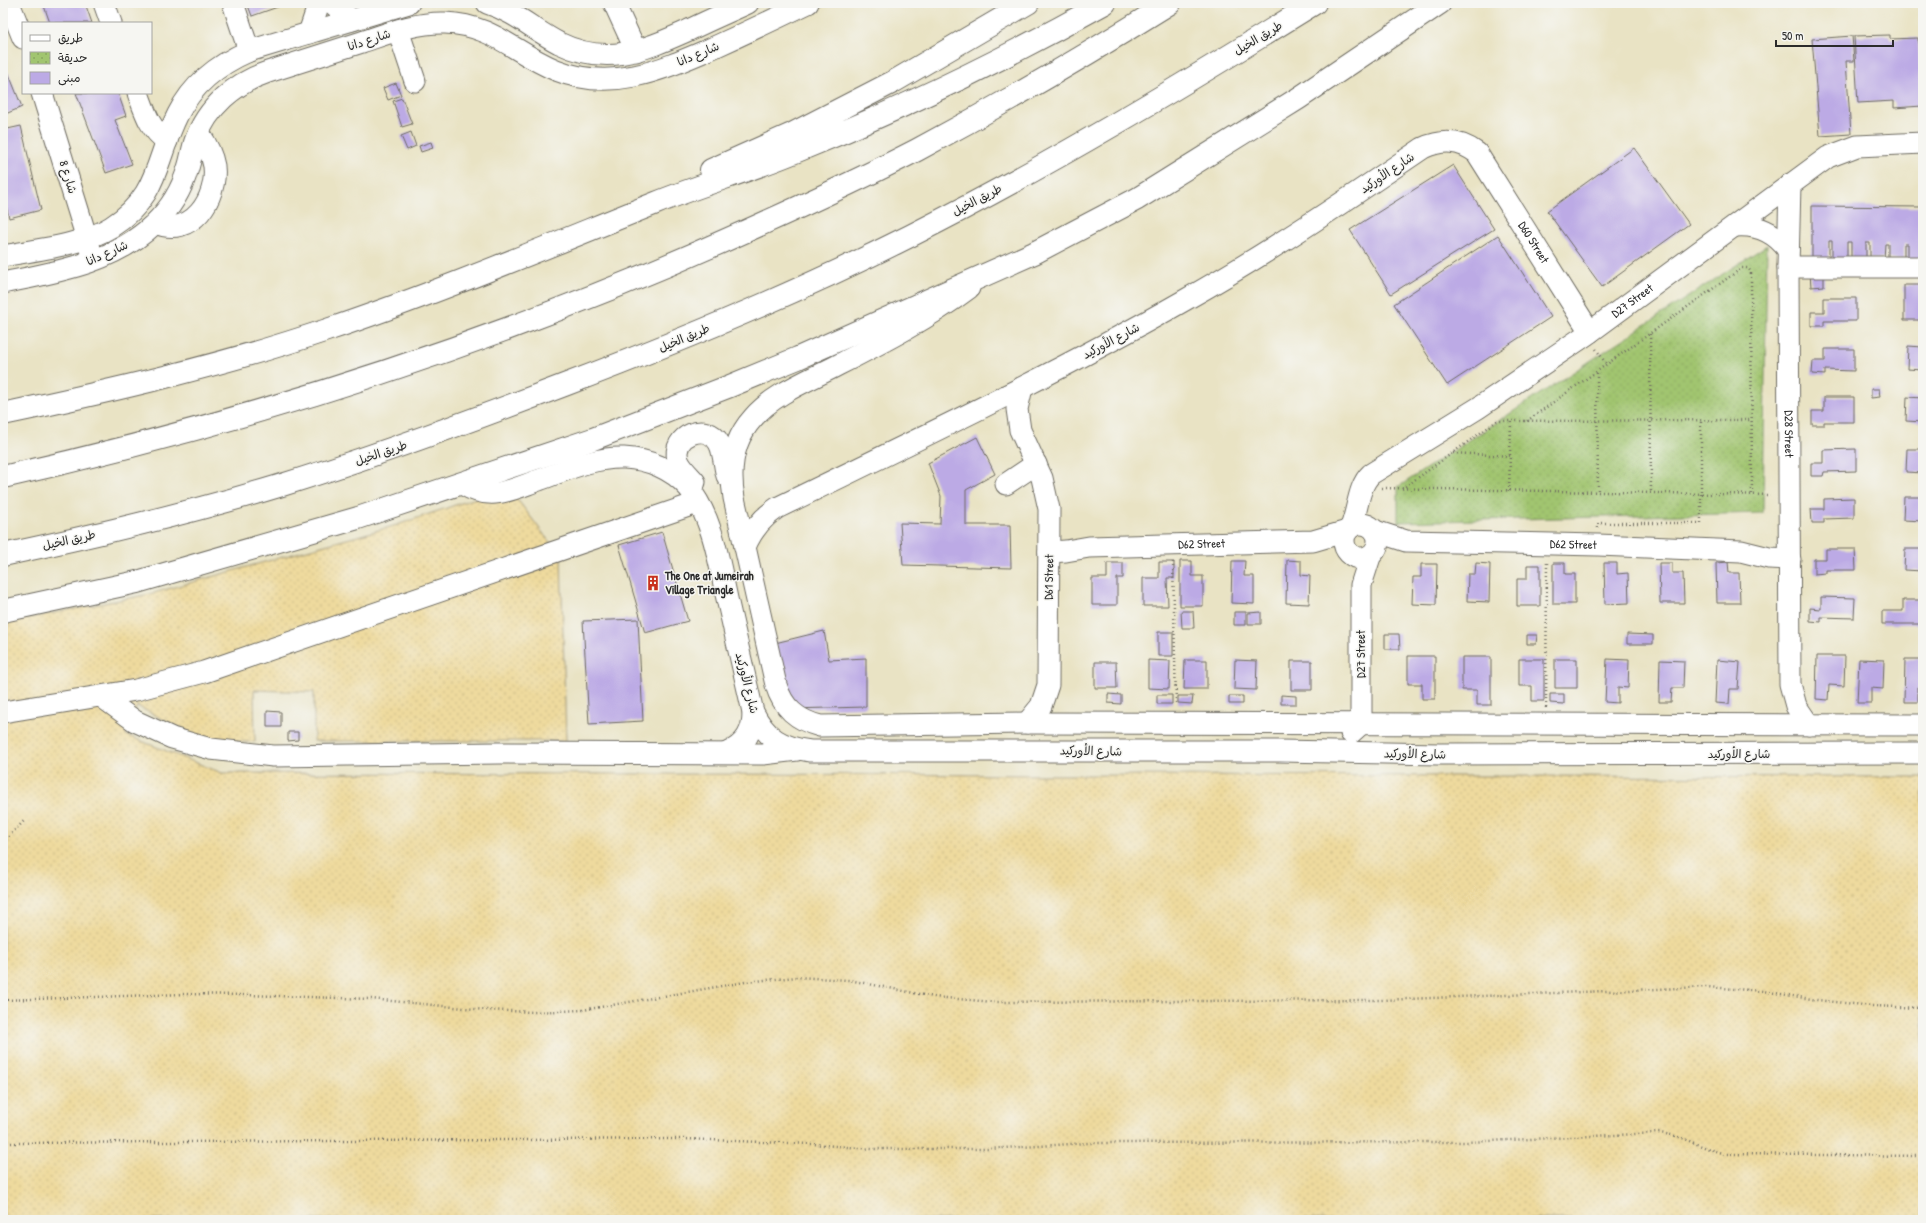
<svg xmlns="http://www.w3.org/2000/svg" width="1926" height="1223" viewBox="0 0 1926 1223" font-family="'Patrick Hand','Playpen Sans Arabic',sans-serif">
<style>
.sand{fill:url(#sand-dots);stroke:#8c8264}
.park{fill:url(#park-dots);stroke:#66784e}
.building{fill:#bcaae5}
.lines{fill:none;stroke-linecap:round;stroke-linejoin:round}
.minor-casing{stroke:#6e6b61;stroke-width:23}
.highway-casing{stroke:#6e6b61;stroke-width:24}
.path{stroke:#6e6b61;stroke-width:2.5;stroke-dasharray:1 3;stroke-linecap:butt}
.minor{stroke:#fff;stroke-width:21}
.highway{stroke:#fff;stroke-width:22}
.labels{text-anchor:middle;stroke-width:3;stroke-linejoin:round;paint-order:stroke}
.street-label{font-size:12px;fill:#2b2b2b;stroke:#f6f6f2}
.poi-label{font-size:12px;font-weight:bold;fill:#2b2b2b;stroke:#f6f6f2;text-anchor:start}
</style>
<defs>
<pattern id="sand-dots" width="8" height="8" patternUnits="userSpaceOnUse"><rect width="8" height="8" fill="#eeda9e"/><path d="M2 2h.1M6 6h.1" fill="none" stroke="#cb8" stroke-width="1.8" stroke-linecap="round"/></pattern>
<pattern id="park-dots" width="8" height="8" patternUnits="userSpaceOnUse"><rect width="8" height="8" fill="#a1c570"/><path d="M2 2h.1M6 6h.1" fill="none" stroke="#8ba961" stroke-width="1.8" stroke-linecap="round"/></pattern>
</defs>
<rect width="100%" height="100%" fill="#f6f6f2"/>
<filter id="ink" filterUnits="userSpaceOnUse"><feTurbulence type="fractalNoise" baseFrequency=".025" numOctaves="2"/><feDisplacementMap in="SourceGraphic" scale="8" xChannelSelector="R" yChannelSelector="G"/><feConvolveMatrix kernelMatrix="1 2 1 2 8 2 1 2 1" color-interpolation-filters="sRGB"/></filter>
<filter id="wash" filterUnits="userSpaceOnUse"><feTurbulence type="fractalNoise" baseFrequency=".012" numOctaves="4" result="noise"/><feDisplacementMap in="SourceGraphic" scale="16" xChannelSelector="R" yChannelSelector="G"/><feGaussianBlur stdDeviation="0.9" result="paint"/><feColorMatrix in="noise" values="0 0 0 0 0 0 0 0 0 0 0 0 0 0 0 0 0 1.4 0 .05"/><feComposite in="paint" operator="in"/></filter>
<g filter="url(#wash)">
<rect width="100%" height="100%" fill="#e9e3c4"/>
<!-- sand -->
<path class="sand" d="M508,487L561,557L566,741H314V692L254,690L255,742L206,741L137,706L126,735L222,773L1923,777V1220H3V623L150,594L397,525Z"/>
<!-- park -->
<path class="park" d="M1767,245L1763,513L1398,522V487Z"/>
<g id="blocks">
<!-- building -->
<path class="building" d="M43,3H85L92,23H50Z
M247,3H289L252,16Z
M1890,35V39L1918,38L1922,106L1894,108V101L1858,103L1854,36Z
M1852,36L1854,61H1846L1851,134L1820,136L1812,39Z
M8,72L22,107L3,115V74Z
M396,83L401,95L388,100L383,88Z
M76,93H118L126,116L115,120L132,164L106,173Z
M402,98L412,124L402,127L393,101Z
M21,126L41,210L9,218L3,193V130Z
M411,132L416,146L407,150L401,136Z
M431,142L433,148L421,152L419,146Z
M1634,148L1689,224L1602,287L1547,211Z
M1453,165L1494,229L1391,294L1350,230Z
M1812,206L1923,207L1922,259H1907V244H1904V259H1888V244H1885L1884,259H1870V243H1866V260H1851V242H1847V259H1832V241H1829V259L1812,258Z
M1498,235L1551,317L1447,385L1394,304Z
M1810,273H1824V286L1811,287Z
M1904,285H1923V320H1904Z
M1824,298H1856V321H1824V326H1811V312H1824Z
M1908,346L1923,347V370L1907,369Z
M1825,349H1854V371L1825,370V375L1812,374L1813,361H1825Z
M1871,389H1879L1880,397L1871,398Z
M1824,397H1854V422H1824V425H1812V411H1824Z
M1907,397L1923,398V422L1906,421Z
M977,437L995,474L966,490V525H1010L1011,568L903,565L900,523L940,524L941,496L928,463Z
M1856,449V471L1824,472L1823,476H1811V463H1823V450Z
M1907,449H1923V473L1906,472Z
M1904,497H1923V521L1903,520Z
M1854,498V518L1824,519V523H1812L1811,509H1824V499Z
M662,532L688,621L645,633L619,545Z
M1826,549H1855L1856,570H1826V573L1814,574V559H1826Z
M1905,549H1923V571L1904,570Z
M1287,560L1301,561V575L1310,576L1309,604L1286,603Z
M1180,561H1192V576H1203V606H1180Z
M1232,561H1245L1244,576H1254V604L1231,603Z
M1159,562H1174V578H1167L1168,606H1143V578H1159Z
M1728,562L1729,573H1739L1740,603H1717L1716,563Z
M1107,563H1123V578H1117V605H1092V578H1107Z
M1476,563L1490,564L1489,602L1467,601L1468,574H1475Z
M1553,563H1565V574H1575V604H1553Z
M1604,563H1617V574L1628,573L1629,603L1605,604Z
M1659,563H1672V573H1683L1684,603H1660Z
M1421,564H1437L1436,605L1412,604L1413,577H1421Z
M1527,565H1540V606H1517V579H1527Z
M1821,597L1855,598L1854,618L1821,617V622L1810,621V608L1821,609Z
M1903,600H1923V624H1882V611H1903Z
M1181,611H1193L1194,628H1182Z
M1234,612H1246V625H1234Z
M1261,612V624H1248V613Z
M638,619L643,721L589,724L583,621Z
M824,631L829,660L866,658V707L790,709L775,643Z
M1158,632H1173V656H1158Z
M1385,634H1399L1400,649H1385Z
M1627,634L1653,635V644H1627Z
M1527,635H1537L1536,644H1527Z
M1408,656H1435V699H1422V684H1408Z
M1817,656H1845L1844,686L1829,685L1828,700L1816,699Z
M1462,657H1491V705H1477V690H1462Z
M1519,659H1544V701H1532V686H1519Z
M1555,659H1577V688H1555Z
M1607,659L1629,660L1628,688L1618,687V703L1605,702Z
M1859,659L1884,660L1883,689L1871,688V703H1857Z
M1905,659H1923V688L1918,687V702H1904Z
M1148,660L1170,661L1169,689L1148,688Z
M1185,660H1207V689H1184Z
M1235,660L1257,661L1256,690L1234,689Z
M1660,660L1684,661L1683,688H1672L1671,702H1659Z
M1717,660L1740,662L1738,689H1730L1729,704L1715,703Z
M1291,661H1312V690H1291Z
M1095,662H1116L1117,688H1095Z
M1108,694L1121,695V704L1108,703Z
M1550,694H1564V704L1550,703Z
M1157,695H1172V704H1157Z
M1281,695L1296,696V704H1281Z
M1178,696H1193L1192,704L1178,703Z
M1229,696H1243V704H1229Z
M267,711L281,712V727H267Z
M288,732H298V740L288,741Z"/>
</g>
</g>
<g filter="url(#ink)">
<use href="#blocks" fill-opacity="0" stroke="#6e6b61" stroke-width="1"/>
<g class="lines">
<!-- minor casing -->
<g class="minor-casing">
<g id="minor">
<path d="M9,3L23,38"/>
<path d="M104,3L111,23"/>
<path d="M233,3L249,51"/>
<path d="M332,3L352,20"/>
<path d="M487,3C515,12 534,30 559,43C606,66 642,51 687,31C707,21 728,12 748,3"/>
<path d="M614,3L636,51"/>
<path d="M398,30L415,81"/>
<path d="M309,33L319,3"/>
<path d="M42,93L91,252"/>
<path d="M138,93C145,112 150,130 167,141"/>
<path id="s1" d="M1790,184L1788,267L1790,684L1796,706L1809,725"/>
<path d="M156,223C191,239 218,198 214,166C212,154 206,143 199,133"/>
<path d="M1735,226C1758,224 1775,232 1788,250"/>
<path d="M3,256C39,249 80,246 111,227C160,196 155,159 178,114C193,84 219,64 249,51L409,3"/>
<path d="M1788,267H1923"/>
<path d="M3,283C56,272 114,263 154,224C170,209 182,189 188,168C191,159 192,150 195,141C207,107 235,83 268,72C299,62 331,52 362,42C389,33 416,22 445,23C494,25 514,53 556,70C611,92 659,71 710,49C743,34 775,19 808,3"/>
<path d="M969,288C928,319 883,342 838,365C810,380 774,393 753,418C733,440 729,469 734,498L776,685C783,708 797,720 820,726L1027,723L1923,725"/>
<path d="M1022,388L1017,409L1020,430L1042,478L1049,509L1048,685L1041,706L1027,723"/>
<path d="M695,482C689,475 681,468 678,460C671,435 707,421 719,443C724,452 724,466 727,476"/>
<path d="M462,484C491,502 510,490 539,480C566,470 594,457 624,458C648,459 672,469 688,487C714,519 719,564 728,603C736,639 745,676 753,712C766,738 781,747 810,751H1280L1439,754L1923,753"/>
<path d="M1006,484L1036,464"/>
<circle cx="1361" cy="541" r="17"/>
<path id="s2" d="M1351,527C1358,510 1358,486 1371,474L1478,408L1586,335L1828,157L1857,146L1923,143"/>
<path id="s3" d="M1375,531L1406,541L1598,545L1741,551L1769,558L1790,559"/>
<path id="s4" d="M745,547C752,530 762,518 777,508C914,441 1052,376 1185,300C1267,254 1345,201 1423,148C1443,139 1460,140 1477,153L1590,332"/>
<path id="s5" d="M1049,552L1066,551L1089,547L1313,541L1347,531"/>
<path d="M102,697L135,721L172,738L211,749L273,756L499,753L763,754L797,750"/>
<path d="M3,712L136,690L204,672L697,503"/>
<path d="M1351,733L1361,724V585L1370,557"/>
<path d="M727,753C746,744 753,732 753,712"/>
</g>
</g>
<!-- highway casing -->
<g class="highway-casing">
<path id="highway" d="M711,170L792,134L893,82L1028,3
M3,414C111,391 220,366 324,331C437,293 546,247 656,203C700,185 746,172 790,154C898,111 1003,60 1105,3
M3,477C258,420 506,339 744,232C802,206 861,179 917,150C1003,104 1087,55 1170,3
M3,555C97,535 190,513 282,485C378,455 473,420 567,384C683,340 799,292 910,236C1049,166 1183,85 1315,3
M3,611L137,582L358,518L593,439L730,386L798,358L1034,253L1137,199L1299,98L1440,3"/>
</g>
<!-- path -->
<path class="path" d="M1650,334L1651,493
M1596,349L1607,365
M1597,373L1598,493
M1527,421L1742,268H1748L1751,272L1752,495
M1453,453L1510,456
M1382,488L1770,495
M1402,489L1497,421L1751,420
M1509,491L1511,421
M1598,528V523H1701V420
M1173,562L1176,705
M1546,708L1547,561
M3,842L24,821
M3,1000L184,994L245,995L371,999L485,1010L534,1012L583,1010L745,982L797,977L849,980L934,997L994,1002L1381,1000L1707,987L1763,991L1817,1000L1873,1006L1923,1008
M3,1143L684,1139L812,1144L872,1149H987L1089,1143L1467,1142L1657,1133C1682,1134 1702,1149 1726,1154L1923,1156"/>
<!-- minor -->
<use href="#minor" class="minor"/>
<!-- highway -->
<use href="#highway" class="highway"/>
</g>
</g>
<!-- icons -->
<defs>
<g id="building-bare" transform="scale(1.2)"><path d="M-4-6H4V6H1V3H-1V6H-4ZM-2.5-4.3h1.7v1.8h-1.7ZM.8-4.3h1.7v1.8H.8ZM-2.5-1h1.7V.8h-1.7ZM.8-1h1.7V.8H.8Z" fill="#c8321e" stroke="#f6f6f2" stroke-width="2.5" paint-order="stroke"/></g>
</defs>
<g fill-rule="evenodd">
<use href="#building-bare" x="653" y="583"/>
</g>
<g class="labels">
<!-- street labels -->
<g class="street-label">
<text transform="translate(1258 38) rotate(-31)" y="4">طريق الخيل</text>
<text transform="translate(369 40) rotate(-18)" y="4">شارع دانا</text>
<text transform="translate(698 54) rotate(-23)" y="4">شارع دانا</text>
<text transform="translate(1387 173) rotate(-34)" y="4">شارع الأوركيد</text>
<text transform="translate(68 177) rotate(73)" y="4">شارع 8</text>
<text transform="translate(977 200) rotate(-28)" y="4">طريق الخيل</text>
<text dy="4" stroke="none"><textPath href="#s4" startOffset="955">D60 Street</textPath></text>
<text transform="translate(107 253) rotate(-24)" y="4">شارع دانا</text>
<text dy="4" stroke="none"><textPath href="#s2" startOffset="371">D27 Street</textPath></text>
<text transform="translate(684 338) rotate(-23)" y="4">طريق الخيل</text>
<text transform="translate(1111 341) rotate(-28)" y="4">شارع الأوركيد</text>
<text dy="4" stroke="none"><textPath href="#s1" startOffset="250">D28 Street</textPath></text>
<text transform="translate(381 453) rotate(-19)" y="4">طريق الخيل</text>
<text transform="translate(69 540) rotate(-13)" y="4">طريق الخيل</text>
<text dy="4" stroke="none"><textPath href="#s5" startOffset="153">D62 Street</textPath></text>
<text dy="4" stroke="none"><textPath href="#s3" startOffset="200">D62 Street</textPath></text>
<text transform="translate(1049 577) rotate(-89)" y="4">D61 Street</text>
<text transform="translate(1361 654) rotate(-90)" y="4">D27 Street</text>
<text transform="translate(747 683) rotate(76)" y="4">شارع الأوركيد</text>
<text transform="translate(1091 751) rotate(1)" y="4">شارع الأوركيد</text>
<text transform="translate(1415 754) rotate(1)" y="4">شارع الأوركيد</text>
<text x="1739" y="758">شارع الأوركيد</text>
</g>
<!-- poi labels -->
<g class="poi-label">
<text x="665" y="580">The One at Jumeirah<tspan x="665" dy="14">Village Triangle</tspan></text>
</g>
</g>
<!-- margin -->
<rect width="1926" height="1223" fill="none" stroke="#f6f6f2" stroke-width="16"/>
<!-- legend -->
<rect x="22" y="22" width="130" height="72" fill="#f6f6f2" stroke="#a5a5a2"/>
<rect x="30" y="35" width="20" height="6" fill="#ffffff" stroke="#a5a5a2"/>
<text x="58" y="42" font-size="12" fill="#2b2b2b">طريق</text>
<rect x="30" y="52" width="20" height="12" fill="url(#park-dots)" stroke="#a5a5a2"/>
<text x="58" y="62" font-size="12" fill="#2b2b2b">حديقة</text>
<rect x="30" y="72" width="20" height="12" fill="#bcaae5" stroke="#a5a5a2"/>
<text x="58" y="82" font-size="12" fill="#2b2b2b">مبنى</text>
<!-- scale -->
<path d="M1776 40v6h117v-6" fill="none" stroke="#2b2b2b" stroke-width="2"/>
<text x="1782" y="40" font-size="12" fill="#2b2b2b" stroke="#f6f6f2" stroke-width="3" paint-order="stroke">50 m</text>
</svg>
